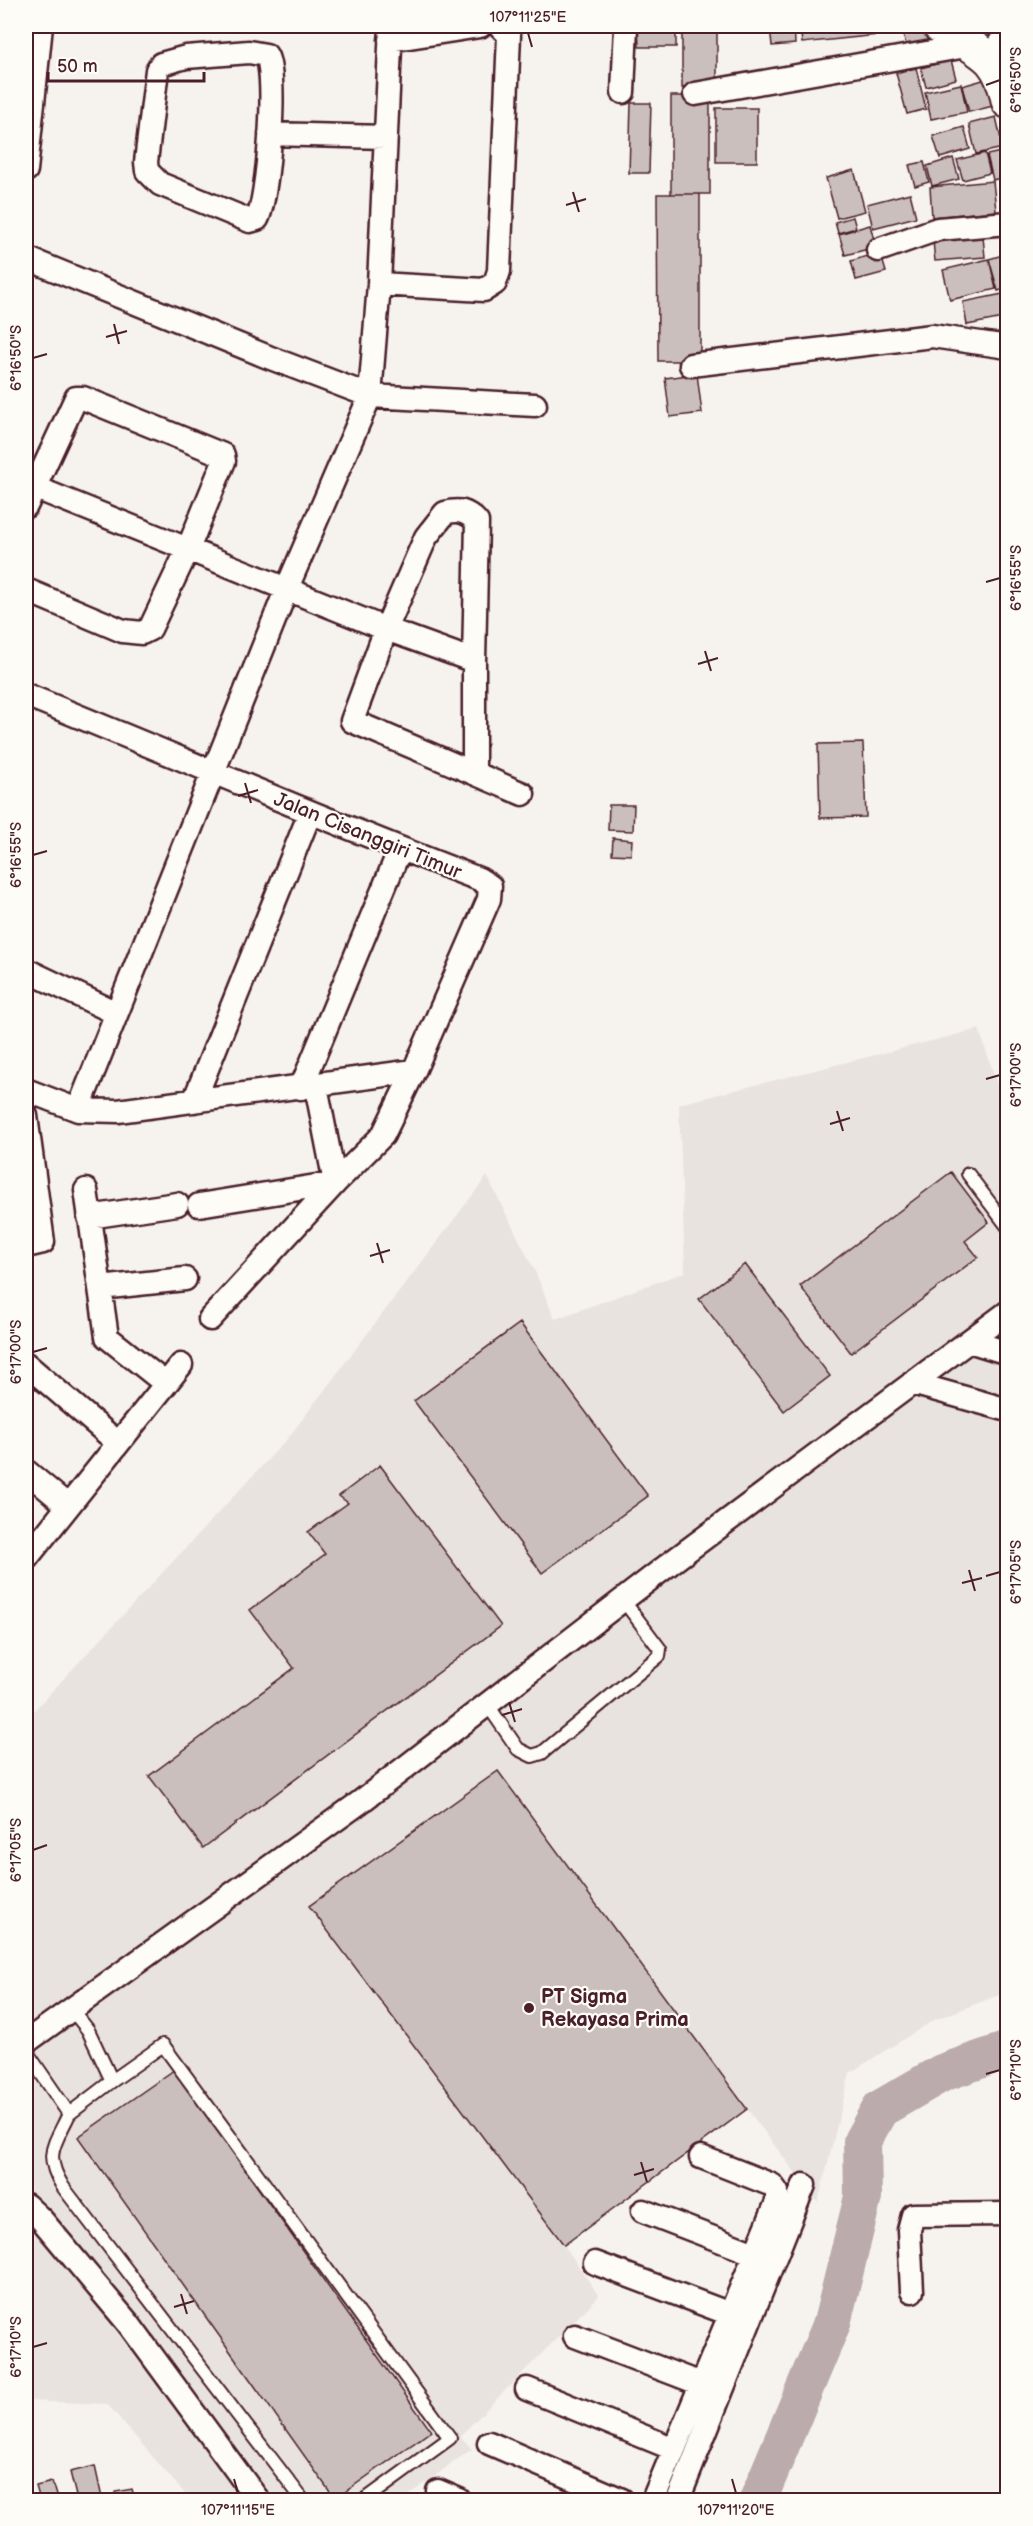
<svg xmlns="http://www.w3.org/2000/svg" width="1033" height="2526" viewBox="0 0 1033 2526" font-family="'Balsamiq Sans',sans-serif">
<style>
.built{fill:#e9e3e0}
.lines{fill:none;stroke-linecap:round;stroke-linejoin:round}
.river{stroke:#bbabac;stroke-width:38}
.building{fill:#cbbfbe;stroke:#4a1f2b;stroke-width:1.5}
.lane-casing{stroke:#4a1f2b;stroke-width:16}
.street-casing{stroke:#4a1f2b;stroke-width:27}
.secondary-casing{stroke:#4a1f2b;stroke-width:36}
.lane{stroke:#fdfcf7;stroke-width:12}
.street{stroke:#fdfcf7;stroke-width:22}
.secondary{stroke:#fdfcf7;stroke-width:32}
.ticks{fill:none;stroke:#4a1f2b;stroke-width:2}
.poi-dot{fill:#4a1f2b;stroke:#fdfcf7;stroke-width:2}
.labels{text-anchor:middle;stroke-width:4.5;stroke-linejoin:round;paint-order:stroke}
.street-label{font-size:20px;fill:#4a1f2b;stroke:#fdfcf7}
.poi-label{font-size:20px;font-weight:bold;fill:#4a1f2b;stroke:#fdfcf7;text-anchor:start}
.neatline{fill:none;stroke:#4a1f2b;stroke-width:2}
.ticks-label{font-size:15px;text-anchor:middle;fill:#4a1f2b}
</style>
<rect width="100%" height="100%" fill="#f6f3ef"/>
<filter id="ink" filterUnits="userSpaceOnUse"><feTurbulence type="fractalNoise" baseFrequency=".0167" numOctaves="2"/><feDisplacementMap in="SourceGraphic" scale="12" xChannelSelector="R" yChannelSelector="G"/><feConvolveMatrix kernelMatrix="1 2 1 2 8 2 1 2 1" color-interpolation-filters="sRGB"/></filter>
<g filter="url(#ink)">
<!-- built -->
<path class="built" d="M979,1029L1008,1117L1007,1992L934,2020L850,2073L818,2203L747,2109L564,2245L599,2296L460,2436L472,2449L402,2500H190L107,2404L26,2401V1719L288,1438L487,1176L534,1269L555,1319L685,1272L679,1104Z"/>
<g class="lines">
<!-- river -->
<path class="river" d="M758,2500L832,2323L863,2197L862,2141L880,2109L942,2073L1008,2050"/>
</g>
<!-- building -->
<path class="building" d="M638,26H676V47H639Z
M682,26H717V88H682Z
M770,26H794L795,44L772,46Z
M800,26H896L897,33L802,43Z
M901,26H924L928,42L907,48Z
M951,60L956,79L926,87L921,68Z
M916,68L926,109L907,114L896,73Z
M990,78L997,105L969,112L962,86Z
M961,84L967,112L931,119L925,92Z
M671,96H710V194H671Z
M631,103H651L649,173H629Z
M716,108H757V162H716Z
M996,117L1003,148L976,154L969,124Z
M964,127L970,149L940,158L933,136Z
M1001,152L1007,176L993,180L987,155Z
M985,153L990,173L963,180L957,160Z
M953,158L959,179L932,186L927,166Z
M924,162L929,182L915,186L909,165Z
M854,170L865,211L837,218L826,178Z
M993,181L996,211L932,217L930,187Z
M910,193L916,217L873,228L867,204Z
M657,194H700V361H658Z
M853,217L856,228L838,233L835,222Z
M870,225L876,247L845,255L839,234Z
M983,237L985,257L935,261L933,241Z
M880,252L886,272L856,280L851,261Z
M1006,254L1008,288L998,291L989,259Z
M989,259L996,289L950,300L943,270Z
M1008,293V317L967,325L963,302Z
M697,374L702,413L670,417L665,378Z
M863,743L866,817L820,818L818,744Z
M609,805H634L633,831L608,830Z
M613,838L632,840L631,855L612,854Z
M951,1172L989,1222L965,1241L978,1257L851,1353L800,1286Z
M745,1264L830,1376L784,1411L699,1299Z
M520,1323L648,1496L542,1573L414,1401Z
M380,1465L501,1626L203,1848L149,1776L294,1668L250,1610L325,1554L308,1532L348,1503L339,1496Z
M498,1771L747,2109L564,2245L309,1906Z
M174,2070L431,2431L335,2499L78,2137Z
M95,2466L102,2498L77,2500L70,2472Z
M52,2482L57,2499L40,2500L36,2486Z
M132,2489L135,2500H116L115,2492Z"/>
<g class="lines">
<!-- lane casing -->
<g class="lane-casing">
<path id="lane" d="M968,1174L1008,1227
M487,1704L518,1749L532,1756L542,1753L659,1656L660,1649L623,1600
M26,2051L69,2114L112,2081L88,2030L72,2010
M112,2081L163,2045L450,2438L365,2500
M69,2114C54,2146 43,2154 63,2187L303,2500"/>
</g>
<!-- street casing -->
<g class="street-casing">
<path id="street" d="M390,40L480,26
M249,52L266,55C278,72 268,201 257,219L250,221L160,184L147,171L146,162L157,70L161,64L186,57Z
M989,58L1003,38L1006,26
M623,92L626,26
M695,94L972,45
M270,134L385,137
M26,170L41,26
M878,250L938,229L1008,223
M26,258L268,357L370,396L535,405
M379,284L484,290L495,283L499,271L509,35L500,26
M691,365L932,336L1008,347
M26,484L386,629L474,661L477,522C467,511 459,509 445,513L426,537L386,629L352,721L523,794
M26,506L76,398H83L223,455L224,461L188,549L150,629L142,633L123,631L26,590
M26,695C177,756 326,821 479,879L490,886L489,899L414,1071L383,1135L335,1183L316,1086
M474,773V661
M26,970L116,1013
M301,1088L400,849
M26,1090L78,1110L118,1111L414,1071
M194,1101L310,813
M78,1110L287,588L370,396L379,284L391,26
M26,1116L43,1242L26,1246
M86,1190L107,1337L166,1384
M199,1205L335,1183
M89,1217L177,1204
M100,1288L185,1279
M210,1319L335,1183
M969,1341L1008,1353
M26,1364L118,1443
M912,1383L1008,1410
M26,1471L68,1506
M26,1559L181,1365
M26,2042L359,1803L672,1562L1008,1312
M26,2205L41,2219L128,2323L258,2500
M643,2211L755,2254
M595,2263L730,2314
M912,2291L909,2230L913,2215L1008,2214
M575,2336L701,2384
M527,2389L674,2449
M489,2443L622,2500
M438,2491L459,2500
M653,2500L777,2202V2192L772,2185L701,2157
M678,2500L804,2185"/>
</g>
<!-- secondary casing -->
<g class="secondary-casing">
<path id="secondary" d="M939,26C976,52 998,50 1008,102"/>
</g>
<!-- lane -->
<use href="#lane" class="lane"/>
<!-- street -->
<use href="#street" class="street"/>
<!-- secondary -->
<use href="#secondary" class="secondary"/>
</g>
</g>
<!-- ticks -->
<path class="ticks" d="M528,33L532,47M986,85L1000,80M573,192L579,212M566,205L586,199M114,324L119,344M106,337L127,331M33,358L47,354M986,582L1000,578M705,651L711,671M698,664L718,658M245,783L251,803M238,796L258,790M33,855L47,851M986,1079L1000,1075M837,1111L843,1131M830,1124L850,1118M377,1243L383,1263M370,1256L390,1250M33,1352L47,1348M969,1570L975,1591M986,1576L1000,1572M962,1583L982,1578M509,1702L515,1722M502,1715L522,1709M33,1850L47,1845M986,2074L1000,2070M641,2162L647,2182M634,2175L654,2169M181,2294L187,2314M174,2307L194,2301M33,2347L47,2343M234,2479L238,2493M732,2479L736,2493"/>
<!-- markers -->
<circle class="poi-dot" cx="529" cy="2008" r="6"/>
<g class="labels">
<!-- street labels -->
<g class="street-label">
<text transform="translate(368 835) rotate(22)" y="7">Jalan Cisanggiri Timur</text>
</g>
<!-- poi labels -->
<g class="poi-label">
<text x="541" y="2003">PT Sigma<tspan x="541" dy="23">Rekayasa Prima</tspan></text>
</g>
</g>
<!-- margin -->
<rect width="1033" height="2526" fill="none" stroke="#fdfcf7" stroke-width="66"/>
<!-- scale -->
<path d="M48 72v9h156v-9" fill="none" stroke="#4a1f2b" stroke-width="3"/>
<text x="57" y="72" font-size="18" fill="#4a1f2b" stroke="#fdfcf7" stroke-width="4.5" paint-order="stroke">50 m</text>
<rect x="33" y="33" width="967" height="2460" class="neatline"/>
<g class="ticks-label">
<text x="528" y="22">107°11'25"E</text>
<text transform="translate(1016 80) rotate(-90)" y="5">6°16'50"S</text>
<text transform="translate(16 358) rotate(-90)" y="5">6°16'50"S</text>
<text transform="translate(1016 578) rotate(-90)" y="5">6°16'55"S</text>
<text transform="translate(16 855) rotate(-90)" y="5">6°16'55"S</text>
<text transform="translate(1016 1075) rotate(-90)" y="5">6°17'00"S</text>
<text transform="translate(16 1352) rotate(-90)" y="5">6°17'00"S</text>
<text transform="translate(1016 1572) rotate(-90)" y="5">6°17'05"S</text>
<text transform="translate(16 1850) rotate(-90)" y="5">6°17'05"S</text>
<text transform="translate(1016 2070) rotate(-90)" y="5">6°17'10"S</text>
<text transform="translate(16 2347) rotate(-90)" y="5">6°17'10"S</text>
<text x="238" y="2515">107°11'15"E</text>
<text x="736" y="2515">107°11'20"E</text>
</g>
</svg>
